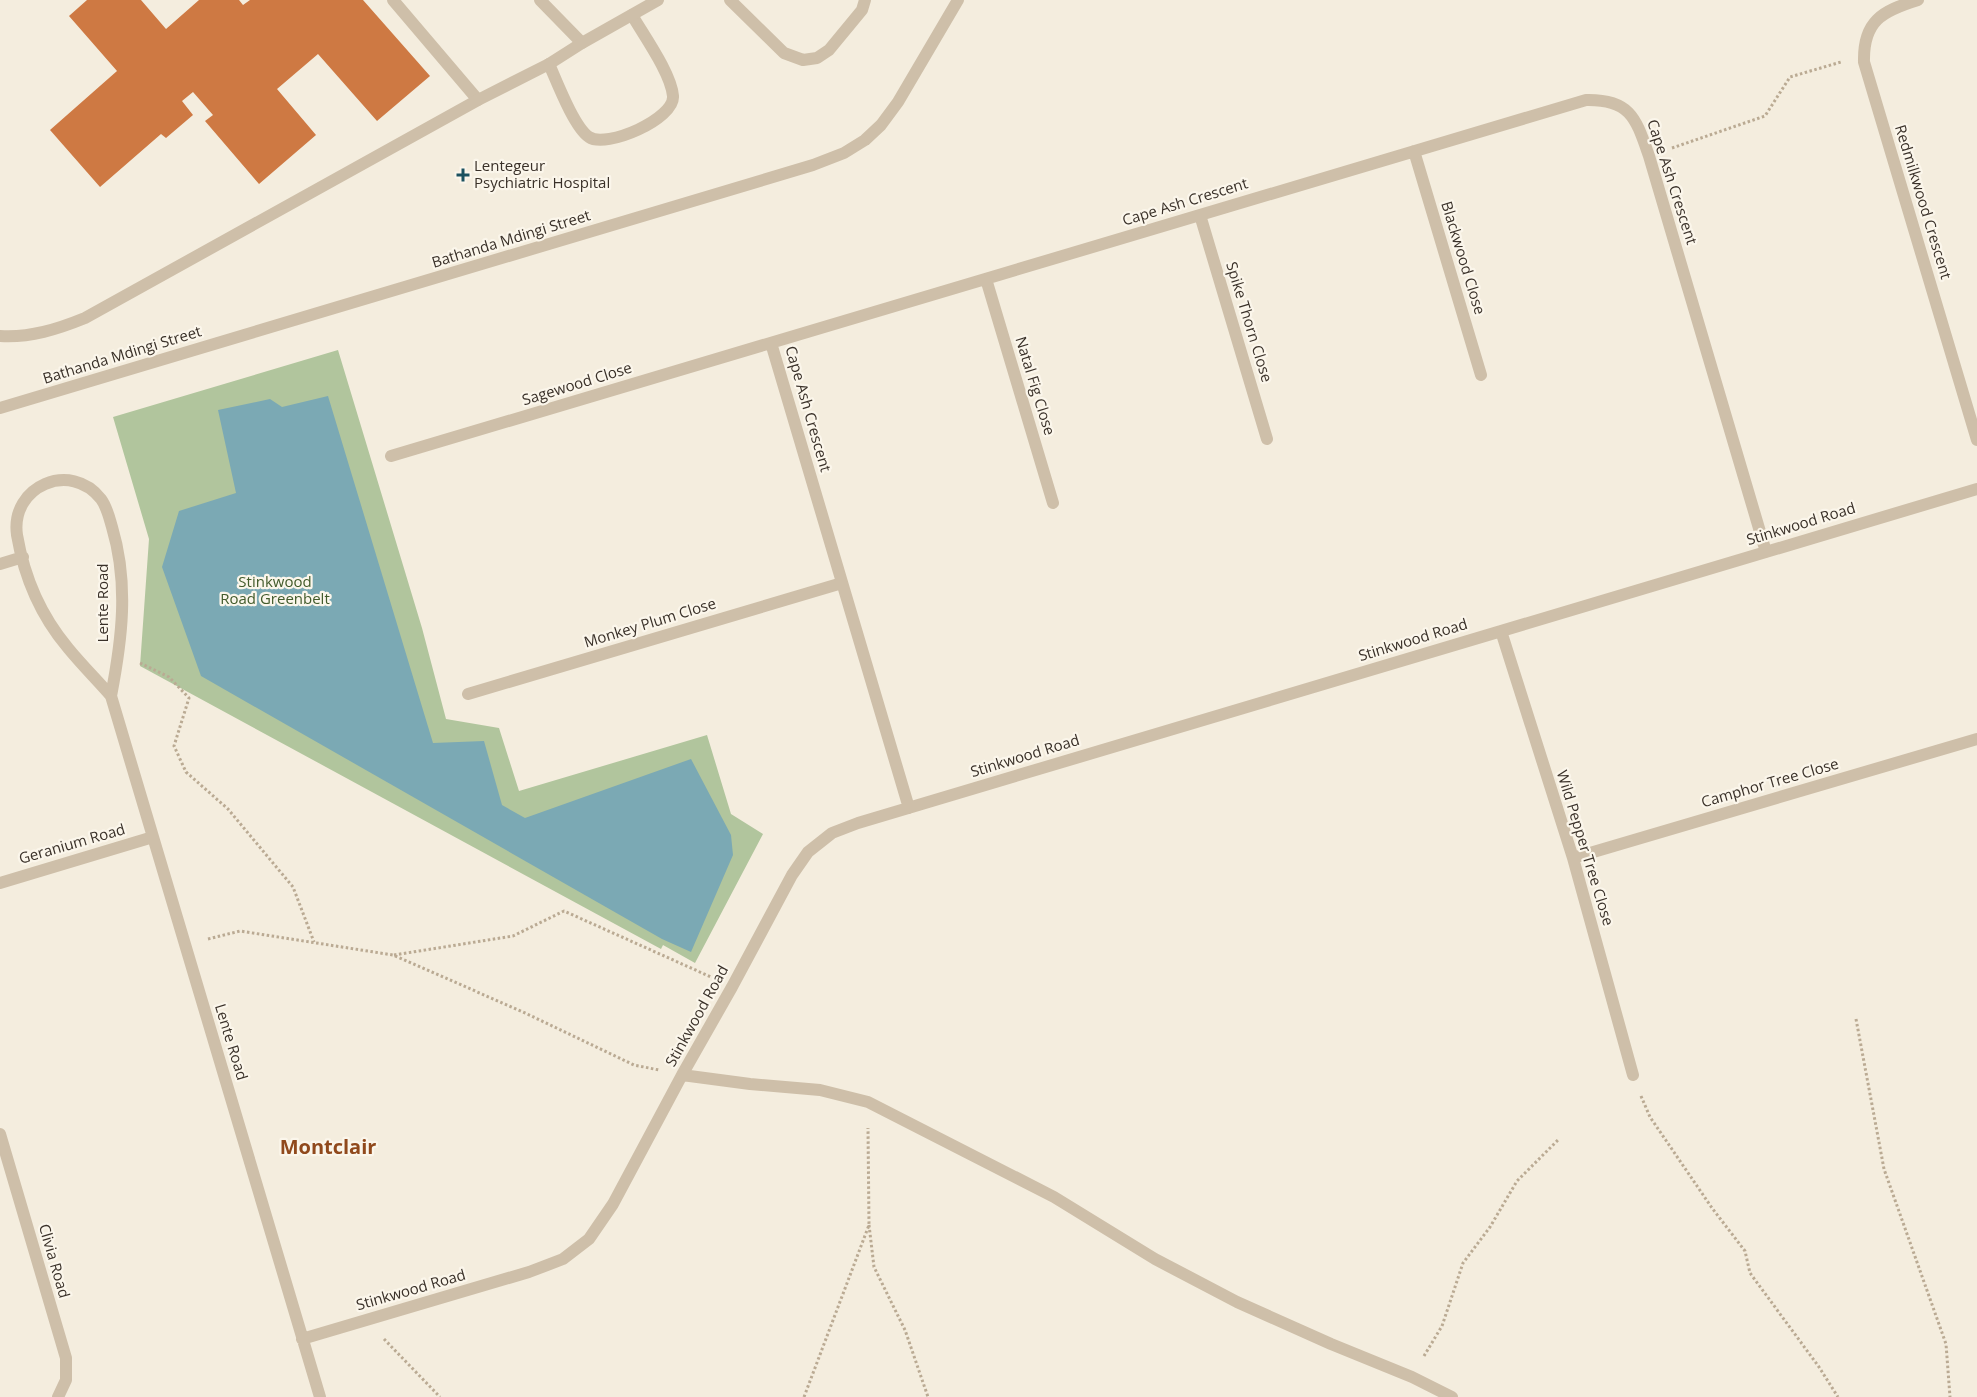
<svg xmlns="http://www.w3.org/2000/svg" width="1977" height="1397" viewBox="0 0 1977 1397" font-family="'Open Sans',sans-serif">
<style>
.green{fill:#b1c59d}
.water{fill:#7ba9b4}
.building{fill:#ce7943}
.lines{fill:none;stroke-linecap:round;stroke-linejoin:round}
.path{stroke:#baaa93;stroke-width:3;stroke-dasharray:2.5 2.5;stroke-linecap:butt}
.lane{stroke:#cebfa9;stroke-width:12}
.street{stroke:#cebfa9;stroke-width:12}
.poi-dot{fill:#1b515f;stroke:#fbf6eb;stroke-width:2}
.labels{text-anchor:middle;stroke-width:4.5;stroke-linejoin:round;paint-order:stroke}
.poi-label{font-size:15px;fill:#3a3129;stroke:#fbf6eb;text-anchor:start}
.street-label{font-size:15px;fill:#3a3129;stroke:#fbf6eb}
.park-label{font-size:15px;fill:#425b2b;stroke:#fbf6eb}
.district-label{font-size:20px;font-weight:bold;fill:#90491c;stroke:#fbf6eb}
</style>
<rect width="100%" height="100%" fill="#f4edde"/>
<!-- green -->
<path class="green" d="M338,350L422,628L446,719L499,728L519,791L707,735L731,814L763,834L695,963L663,945L661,949L140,666L149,539L113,417Z"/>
<!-- water -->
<path class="water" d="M328,396L433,743L484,741L502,805L525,818L691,759L731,835L733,855L691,952L662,939L201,676L162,567L179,511L236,493L218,410L270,399L282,407Z"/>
<!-- building -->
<path class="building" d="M87,0H141L166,29L199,0H239L243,5L250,0H363L430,76L377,121L318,54L277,89L316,135L259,184L205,121L213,115L193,92L182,101L193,115L166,138L161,134L100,187L50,130L117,71L69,16Z"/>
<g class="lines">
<!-- path -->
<path class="path" d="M1672,148L1765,116L1790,77L1841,62
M140,663L169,677L189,698L174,746L186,772L228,809L293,887L314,942
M208,939L240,931L393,955L523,1012L634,1065L659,1070
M394,955L513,936L564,911L711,977
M1856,1019L1884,1169L1946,1344L1950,1397
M1641,1096L1650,1117L1712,1208L1745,1251L1750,1273L1819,1367L1838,1397
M869,1225L874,1267L905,1330L928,1397
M384,1339L440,1397
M1424,1356L1442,1326L1463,1263L1490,1227L1517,1181L1559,1139
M804,1397L869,1225L868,1128"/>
<!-- lane -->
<path class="lane" d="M393,0L478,100
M540,0L582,43
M730,0L784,53L803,60L817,58L829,50L862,10L865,0
M549,64C557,82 574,127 589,137C606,149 675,119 673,96C671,73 644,36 632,15"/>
<!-- street -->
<path class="street" d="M1918,0C1882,11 1863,21 1864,62L1977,440
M1414,151L1481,375
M1200,215L1267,439
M986,279L1053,503
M0,336C30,338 58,329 85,318L478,100L549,64L582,43L658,0
M771,343L909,808
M0,408L813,165L844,153L865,140L881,125L898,102L958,0
M391,456L1586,100C1631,99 1636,119 1649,156L1766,552
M0,564L23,557
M1501,631L1573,858L1633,1075
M468,694L842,583
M111,696C122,639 129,584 112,527C109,517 107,507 101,499C71,460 10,486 17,535C24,576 41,616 68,648C81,664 97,680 111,696L320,1397
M1573,858L1977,739
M0,883L153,837
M682,1075L750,1084L820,1090L868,1102L1054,1197L1155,1259L1237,1302L1331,1344L1412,1377L1452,1397
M0,1134L66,1358V1380L58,1397
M302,1339L529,1272L563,1259L589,1239L613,1204L682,1075L732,987L792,875L808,852L832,833L858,823L1977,489"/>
</g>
<!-- markers -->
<path class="poi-dot" d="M460.5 167.5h5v5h5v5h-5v5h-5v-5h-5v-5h5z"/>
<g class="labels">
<!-- poi labels -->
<g class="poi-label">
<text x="474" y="171">Lentegeur<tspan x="474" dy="17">Psychiatric Hospital</tspan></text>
</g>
<!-- street labels -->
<g class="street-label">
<text transform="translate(1672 182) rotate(72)" y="5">Cape Ash Crescent</text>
<text transform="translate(1185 202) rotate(-17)" y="5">Cape Ash Crescent</text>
<text transform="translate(1923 202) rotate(73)" y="5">Redmilkwood Crescent</text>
<text transform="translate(511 239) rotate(-17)" y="5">Bathanda Mdingi Street</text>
<text transform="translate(1463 258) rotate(73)" y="5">Blackwood Close</text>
<text transform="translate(1249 322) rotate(73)" y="5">Spike Thorn Close</text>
<text transform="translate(122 355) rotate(-17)" y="5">Bathanda Mdingi Street</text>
<text transform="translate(577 384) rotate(-17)" y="5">Sagewood Close</text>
<text transform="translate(1035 386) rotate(73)" y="5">Natal Fig Close</text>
<text transform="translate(808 409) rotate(74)" y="5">Cape Ash Crescent</text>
<text transform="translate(1801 524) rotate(-17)" y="5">Stinkwood Road</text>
<text transform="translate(103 603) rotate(-90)" y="5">Lente Road</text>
<text transform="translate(650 623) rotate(-17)" y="5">Monkey Plum Close</text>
<text transform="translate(1413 640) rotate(-17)" y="5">Stinkwood Road</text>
<text transform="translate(1025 756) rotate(-17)" y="5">Stinkwood Road</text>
<text transform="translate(1770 783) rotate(-16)" y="5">Camphor Tree Close</text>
<text transform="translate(72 844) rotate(-16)" y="5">Geranium Road</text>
<text transform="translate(1585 848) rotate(73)" y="5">Wild Pepper Tree Close</text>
<text transform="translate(697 1016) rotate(-61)" y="5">Stinkwood Road</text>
<text transform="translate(231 1042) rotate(73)" y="5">Lente Road</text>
<text transform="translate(54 1261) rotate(74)" y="5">Clivia Road</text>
<text transform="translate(411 1290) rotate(-16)" y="5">Stinkwood Road</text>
</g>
<!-- park labels -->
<g class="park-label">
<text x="275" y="587">Stinkwood<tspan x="275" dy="17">Road Greenbelt</tspan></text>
</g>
<!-- district labels -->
<g class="district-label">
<text x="328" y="1154">Montclair</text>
</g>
</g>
</svg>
